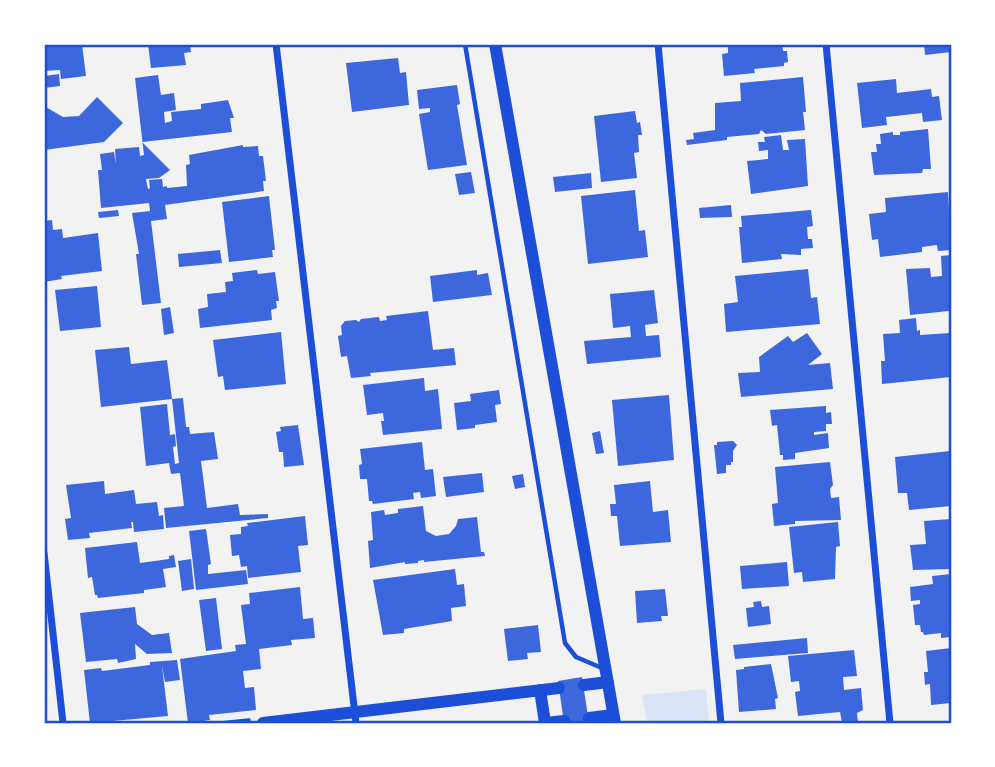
<svg xmlns="http://www.w3.org/2000/svg" width="995" height="767" viewBox="0 0 995 767" font-family="Raleway,sans-serif">
<style>
.green{fill:#dbe4f7}
.building{fill:#3d67dc}
.lines{fill:none;stroke-linecap:round;stroke-linejoin:round}
.path{stroke:#1d4ed8;stroke-width:3.5}
.service{stroke:#1d4ed8;stroke-width:4.5}
.minor{stroke:#1d4ed8;stroke-width:7}
.tertiary{stroke:#1d4ed8;stroke-width:12}
.neatline{fill:none;stroke:#1d4ed8;stroke-width:2.5}
</style>
<rect width="100%" height="100%" fill="#f2f2f2"/>
<!-- green -->
<path class="green" d="M706,689L709,723H647L642,695Z"/>
<!-- building -->
<path class="building" d="M44,44H82L86,76L61,79L60,70L44,71Z
M148,44H190L191,52L184,53L186,65L151,68Z
M728,44H782L783,51H787L788,62L784,63V66L754,69L755,73L724,76L722,54L728,53Z
M924,44H951V52L925,55Z
M398,58L400,73L406,72L409,105L352,112L346,63Z
M59,74L60,86L44,88V76Z
M158,75L161,95L174,93L176,110L164,112L165,123L172,121L171,112L201,109V104L228,100L234,118H230L232,132L142,142L170,170L159,178L146,179L148,189L150,188L149,180L162,179L163,187L167,186V188L187,186L186,165L190,164L189,155L243,145V147L258,146L259,156H263L266,181H263L264,191L165,205L167,219L151,221L161,303L142,305L136,254H139L132,213L150,211L149,203L101,208L98,170H102L100,154L114,152L116,164L115,149L139,147L140,156L144,155L135,78Z
M803,77L806,112H803L805,130L766,134L761,130L759,134L727,137V140L687,145L686,140L694,139L693,133L715,130V103L741,101L740,83Z
M896,79L897,93L931,89L932,97L939,96L942,120L923,122L922,113L886,117L887,125L862,128L857,83Z
M457,85L460,104L457,105L467,165L428,170L419,114L430,112V108L419,109L417,90Z
M97,97L123,123L104,142L44,150V106L63,117L79,116Z
M635,111L637,123L640,122L642,135H638L639,152L634,153L637,178L601,182L594,116Z
M928,129L931,169H923L922,173L874,175L871,152H877L876,144H881L880,134L893,132V135H900V132Z
M781,135L783,150H789L787,140L805,139L808,186L751,194L747,161L768,159V150L759,151L758,142H765L764,137Z
M471,172L475,193L459,195L455,174Z
M591,173L592,188L555,192L553,177Z
M635,190L639,231L645,230L648,257L588,264L581,196Z
M948,192L951,250L938,251L937,245L922,247V252L880,257L878,239L872,240L869,214L886,212L885,198Z
M269,196L275,250H272L273,257L229,262L222,202Z
M731,205L732,217L700,218L699,208Z
M118,210L119,216L99,218L98,212Z
M811,210L813,226L807,227L808,239H812L813,248L801,249V255L781,254L782,259L742,263L739,227H742L741,216Z
M52,220L53,230L62,229L63,238L98,233L102,271L61,276L62,279L44,282V221Z
M220,250L222,263L179,267L178,254Z
M951,255V306H949V311L910,315L906,269L930,268L931,277L942,276L941,256Z
M808,269L811,298L817,297L820,324L726,332L724,304L738,302L735,276Z
M257,270L258,274L275,272L279,301H276L277,308L271,310L272,320L200,328L198,309L208,307L207,294L226,292L225,282L233,281L232,273Z
M477,270V275L488,273L492,295L433,302L430,276Z
M97,286L101,327L60,331L55,290Z
M654,290L658,323L645,325L646,336L659,335L661,357L587,364L584,341L631,337L630,326L613,328L610,294Z
M170,307L174,333L164,335L161,309Z
M428,311L433,350L454,348L456,365L370,373L371,376L351,378L347,356L341,357L338,336L342,335L341,326L345,321L356,320L359,322L361,319L379,317L380,321L387,320L386,316Z
M916,318L917,331L920,330V335L951,333V377L882,384L881,361H885L883,334L900,333L899,320Z
M281,332L286,384L225,390L223,376L218,377L213,340Z
M807,333L822,354L808,365L830,363L833,389L741,397L738,373L760,372L759,357L788,336L793,342Z
M129,347L131,364L167,360L172,399L101,407L95,350Z
M424,378L425,391L438,389L442,429L383,435L381,421H384L383,413L367,415L363,385Z
M499,390L501,404L495,405L497,422L475,425V428L457,430L454,403L471,401L470,394Z
M669,395L674,460L618,466L612,400Z
M183,398L186,427H189L190,434L214,432L218,459L201,461L207,508L238,504L240,515L268,514V518L166,528L164,508L184,506L180,473L171,474L169,463L146,466L140,407L167,404L170,435L175,434L176,446L173,447L175,464L179,463L172,399Z
M826,406V413L831,412L832,424H826V431L814,432V435L828,433L829,448L795,453V459L783,460V455H780L777,425L772,426L770,410Z
M298,425L304,465L284,467L283,452H279L276,432L281,431L280,427Z
M600,431L604,453L596,454L592,433Z
M733,441L737,445L733,451V462H731V465H726V473L717,474L714,445H717V442Z
M422,442L425,470L433,469L436,496L421,498L420,492L413,493L414,499L373,504L372,501H369L367,479H360L359,465L362,464L360,449Z
M950,451L951,506L909,510L907,493H898L895,457Z
M830,462L833,485L830,489L831,498L839,497L841,520L795,521V524L774,526L772,504L778,503L775,467Z
M482,473L484,492L446,497L443,477Z
M523,474L525,487L515,489L512,476Z
M104,481L105,494L134,490L136,504L157,502L159,516L163,515L164,529L134,532L133,522H131L132,528L89,533L90,538L68,540L65,519L71,518L66,485Z
M650,481L653,512L668,510L671,542L620,546L617,516H611L610,504H616L614,485Z
M423,506L426,531L436,536L449,534L456,526L458,519L477,517L481,552H484L485,556L424,562V560L418,561V563L405,564V562L370,568L368,541L373,540L371,512L384,510L385,515L398,513V509Z
M305,516L308,545L298,546L301,572L248,578L247,566L241,567L239,555L232,556L230,535L241,534V527L248,526L247,523Z
M951,519V569L913,570L910,545L926,544L924,521Z
M838,522L840,546L836,547L835,579L803,582L802,572L794,573L789,527Z
M206,529L211,564L208,565V574L246,570L248,584L196,590L189,531Z
M137,542L140,563L169,559V556L174,555L176,567L163,569L166,587L144,590V593L98,598L97,595H95L92,577L88,578L85,548Z
M191,559L194,589L182,591L178,561Z
M787,562L789,586L742,589L740,566Z
M455,569L457,585L464,584L466,606L451,608L452,621L404,629V633L383,635L373,580Z
M951,574V637L941,638V633L924,635L923,632H921L920,625H915L913,605L920,604V600L911,601L910,587L933,584L932,576Z
M300,587L303,619L313,618L315,638L291,640L292,645L259,649L261,669L243,671L245,688L254,687L256,710L209,715L210,720L188,723L180,659L236,651L235,645L246,644L241,605L250,604L249,593Z
M665,589L668,616H661L662,621L637,623L635,591Z
M216,598L222,649L206,651L199,600Z
M761,601L762,607L769,606L771,624L748,627L746,608L754,607L753,602Z
M135,607L137,624L152,635L169,633L172,653L147,654L135,644L136,659L118,663L117,659L86,662L80,613Z
M538,625L541,652L527,653L528,659L508,661L504,629Z
M807,638L808,653L735,659L733,645Z
M951,648V703L931,705L930,684L925,685L924,672H928L926,651Z
M854,650L857,676L843,677L844,690L861,688L863,710L857,713L858,723H842L840,712L798,716L795,692L800,691L799,681L791,682L788,656Z
M177,660L180,680L165,682L162,666L168,716L90,723L84,670L101,668L102,671L150,665V662Z
M771,664L778,698L775,699L776,709L739,712L736,670L744,669V667Z
M582,677L589,723H564L558,681Z"/>
<g class="lines">
<!-- path -->
<path class="path" d="M220,723L249,720"/>
<!-- service -->
<path class="service" d="M465,44L565,643L576,657L602,668"/>
<!-- minor -->
<path class="minor" d="M276,44L356,723
M658,44L721,723
M826,44L890,723
M44,553L63,723"/>
<!-- tertiary -->
<path class="tertiary" d="M495,44L615,723
M584,685L608,682
M540,690L545,723
M589,718L613,715
M263,723L559,688
M546,723L564,721"/>
</g>
<!-- border -->
<rect width="995" height="767" fill="none" stroke="#ffffff" stroke-width="91"/>
<rect x="46" y="46" width="904" height="676" class="neatline"/>
</svg>
